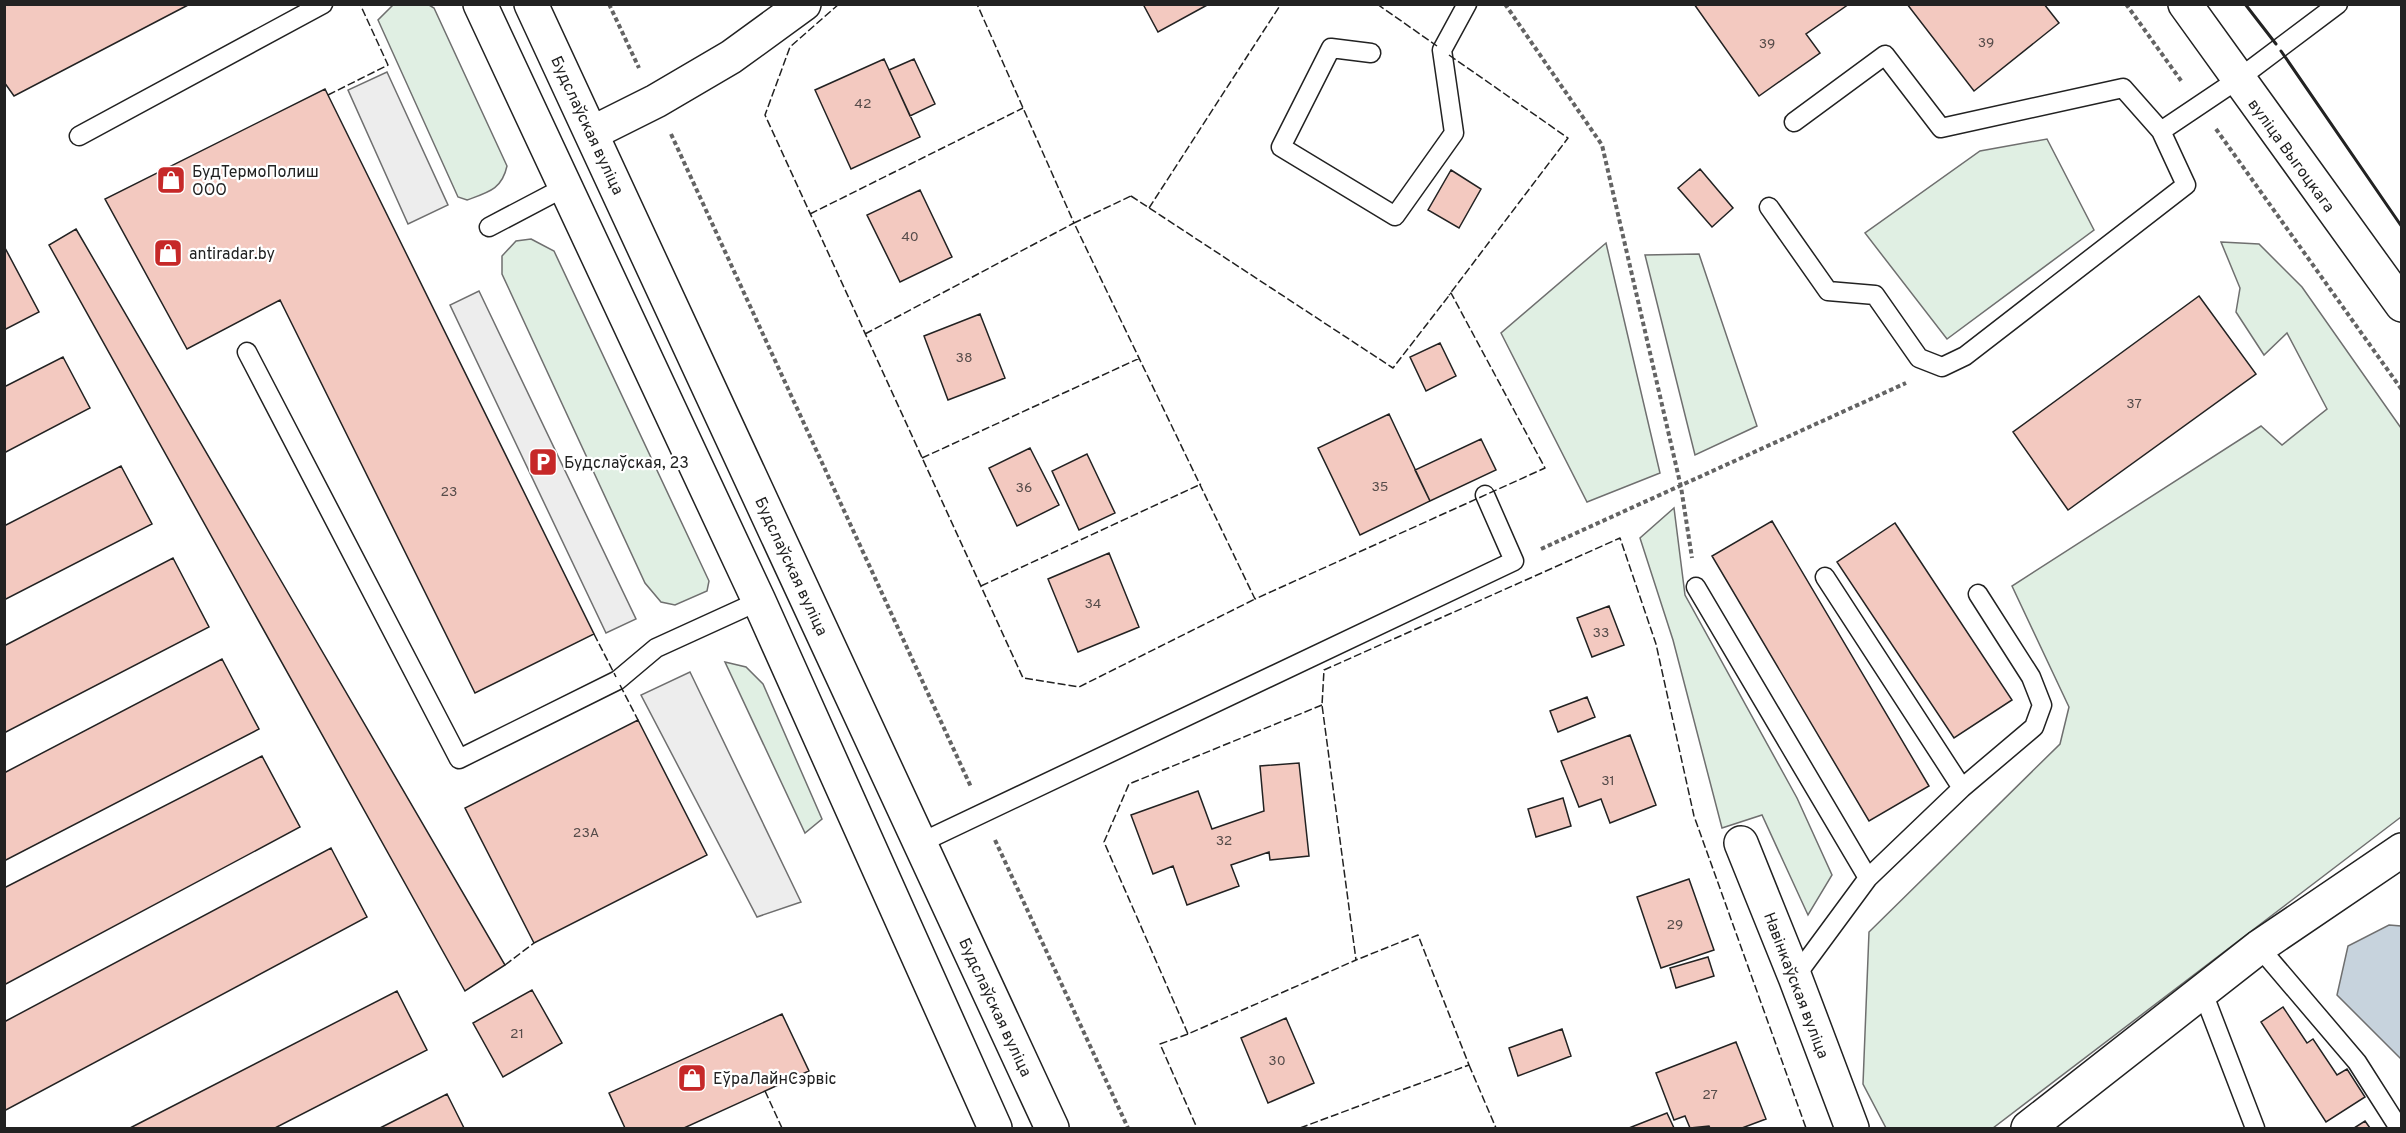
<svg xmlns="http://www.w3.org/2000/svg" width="2406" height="1133" viewBox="0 0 2406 1133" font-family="Overpass,sans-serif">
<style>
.green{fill:#e0efe3;stroke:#6f6f6f;stroke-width:1.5}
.parking{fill:#ededed;stroke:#6f6f6f;stroke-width:1.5}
.water{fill:#c7d3dd;stroke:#6f6f6f;stroke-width:1.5}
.building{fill:#f3c9c0;stroke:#222;stroke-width:1.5}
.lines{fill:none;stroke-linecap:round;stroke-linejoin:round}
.lane-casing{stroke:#222;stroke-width:21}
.street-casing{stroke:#222;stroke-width:36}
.secondary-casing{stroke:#222;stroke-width:36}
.path{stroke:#646464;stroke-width:4;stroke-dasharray:4.5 3;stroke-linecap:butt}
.lane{stroke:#fff;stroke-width:18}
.street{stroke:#fff;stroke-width:33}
.secondary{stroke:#fff;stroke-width:33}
.fence{stroke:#222;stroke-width:1.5;stroke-dasharray:8 3;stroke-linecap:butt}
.wall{stroke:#222;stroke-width:3}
.labels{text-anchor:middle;stroke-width:4.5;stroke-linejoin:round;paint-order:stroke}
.number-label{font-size:14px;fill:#564c4a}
.street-label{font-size:16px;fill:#222;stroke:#fff}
.poi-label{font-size:16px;fill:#222;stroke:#fff;text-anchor:start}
</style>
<rect width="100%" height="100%" fill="#fff"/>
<!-- green -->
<path class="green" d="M393,5H429L434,8L507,166C502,189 489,192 467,200L458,197L378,20Z
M2047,139L2094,230L1947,339L1865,233L1980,151Z
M531,239L554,251L709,581L707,591L675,605L661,602L645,583L502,274V256L516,241Z
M2221,242L2259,244L2302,287L2401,428V817L1993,1128H1886L1863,1084L1869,932L2060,744L2069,707L2012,586L2261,426L2282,445L2327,409L2287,333L2264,355L2236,312L2240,288Z
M1606,243L1660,473L1587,502L1501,333Z
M1699,254L1757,426L1695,455L1645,255Z
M1674,508L1685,595L1797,798L1832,875L1808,915L1762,815L1722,828L1673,640L1640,538Z
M725,662L746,667L763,684L822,819L805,833Z"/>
<!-- parking -->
<path class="parking" d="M387,72L448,205L408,224L348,90Z
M479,291L636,619L606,633L450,305Z
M690,672L801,902L757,917L641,695Z"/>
<!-- water -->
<path class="water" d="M2389,925L2401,926V1059L2337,995L2348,946Z"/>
<!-- building -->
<path class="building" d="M4,4H190L14,96L4,82Z
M1143,4H1209L1158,32Z
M1694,4H1849L1806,34L1820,53L1759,96Z
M1907,4H2044L2059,23L1974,91Z
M884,59L920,137L851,169L815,90Z
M914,59L935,104L910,116L889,70Z
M325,89L594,634L475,693L280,300L187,349L105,199Z
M1700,169L1733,208L1712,227L1678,188Z
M1451,170L1481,189L1459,228L1428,210Z
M920,190L952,257L900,282L867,215Z
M76,229L505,965L465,991L49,245Z
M4,246L39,312L4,330Z
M2199,296L2256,374L2068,510L2013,432Z
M980,314L1005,378L948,400L924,336Z
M1440,343L1456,376L1426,391L1410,357Z
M63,357L90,408L4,453V387Z
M1389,414L1430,501L1360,535L1318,448Z
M1481,439L1496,470L1430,501L1415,470Z
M1030,448L1059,505L1017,526L989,468Z
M1087,454L1115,513L1079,530L1052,471Z
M121,466L152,524L4,600V526Z
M1772,521L1929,786L1869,821L1712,556Z
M1895,523L2012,700L1954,738L1837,562Z
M1109,553L1139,627L1078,652L1048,579Z
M173,558L209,627L4,733V646Z
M1609,606L1624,645L1592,657L1577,618Z
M222,659L259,729L4,861V773Z
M1587,697L1595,717L1558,732L1550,711Z
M638,720L707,855L534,943L465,808Z
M1630,735L1656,805L1610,823L1601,799L1579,807L1561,761Z
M262,756L300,827L4,985V888Z
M1299,763L1309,856L1270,860L1269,852L1231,865L1239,886L1187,905L1173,866L1153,874L1131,815L1198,791L1212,829L1264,811L1260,766Z
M1563,798L1571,826L1536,837L1528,809Z
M331,848L367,917L4,1111V1022Z
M1689,879L1714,950L1661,968L1637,897Z
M1708,957L1714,976L1676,988L1670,968Z
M532,990L562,1043L503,1077L473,1023Z
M397,991L427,1050L275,1128H130Z
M2283,1007L2307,1043L2313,1039L2337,1075L2347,1069L2365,1097L2326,1122L2261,1022Z
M782,1014L809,1071L684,1128H625L609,1093Z
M1286,1018L1314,1083L1268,1103L1241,1038Z
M1562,1029L1571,1056L1518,1076L1509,1048Z
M1736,1042L1766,1119L1742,1128H1710L1709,1126L1690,1128L1685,1116L1674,1120L1656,1073Z
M447,1094L464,1128H380Z
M1667,1113L1674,1128H1629Z
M2365,1121L2370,1128H2354Z"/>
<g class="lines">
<!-- lane casing -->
<g class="lane-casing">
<path id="lane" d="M1371,53L1331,48L1281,147L1395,216L1454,133L1442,50L1467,4
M1794,122L1885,55L1941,128L2123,88L2161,131L2237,80L2338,4
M79,136L323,4
M1769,207L1828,291L1875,295L1919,358L1942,367L1965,356L2186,185L2161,131
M489,227L567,186
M247,352L459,759L618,680L656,648L759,601
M1825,577L1962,788
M1696,587L1868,878
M920,843L1514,561L1485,495
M2259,947L2357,1062L2399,1128
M1795,977L1868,878L1962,788L2034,727L2042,705L2031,677L1978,594
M2202,990L2255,1128"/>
</g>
<!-- street casing -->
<g class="street-casing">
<path id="street" d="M2185,4L2402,305
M592,133L656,101L731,57L804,4
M1741,843L1795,977L1852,1128
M2028,1128L2259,947L2402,850"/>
</g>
<!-- secondary casing -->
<g class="secondary-casing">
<path id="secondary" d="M480,4L759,601L995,1128
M531,4L1052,1128"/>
</g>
<!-- path -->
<path class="path" d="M609,4L639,68
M1505,4L1602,145L1681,487L1692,558
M2126,4L2182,82
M2216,129L2402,390
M671,134L971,787
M1541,549L1906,383
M995,840L1128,1128"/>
<!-- lane -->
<use href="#lane" class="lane"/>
<!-- street -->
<use href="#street" class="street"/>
<!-- secondary -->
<use href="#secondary" class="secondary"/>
<!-- fence -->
<path class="fence" d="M839,4L790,47L765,115L1023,678L1079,687L1255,599
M1377,4L1437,46
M1449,55L1568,138L1449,295
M328,95L388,65L360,4
M1131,196L1393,368L1451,293L1545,468L1255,599L1074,223Z
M1149,208L1281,4
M810,214L1023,108
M865,334L1074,223L977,4
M922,458L1140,358
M981,586L1201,484
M594,634L616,677
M620,685L638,720
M1322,705L1129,784L1104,842L1188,1034L1356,960L1322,705L1324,670L1620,538L1656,644L1694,816L1806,1128
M505,965L534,943
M1188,1034L1160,1044L1197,1128
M1469,1065L1496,1128
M765,1091L782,1128
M1300,1128L1469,1065L1418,935L1356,960"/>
<!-- wall -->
<path class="wall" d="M2245,4L2276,44
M2281,51L2402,227"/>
</g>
<!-- icons -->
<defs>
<g id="shop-square" transform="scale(1.5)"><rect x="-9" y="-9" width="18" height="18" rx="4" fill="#c62828" stroke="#fff"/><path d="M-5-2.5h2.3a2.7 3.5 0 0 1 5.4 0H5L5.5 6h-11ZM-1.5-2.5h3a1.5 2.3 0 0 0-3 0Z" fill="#fff"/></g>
<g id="parking-square" transform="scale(1.5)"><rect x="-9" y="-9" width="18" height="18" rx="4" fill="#c62828" stroke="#fff"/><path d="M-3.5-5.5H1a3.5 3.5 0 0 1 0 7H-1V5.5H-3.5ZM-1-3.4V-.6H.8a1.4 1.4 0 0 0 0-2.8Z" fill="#fff"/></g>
</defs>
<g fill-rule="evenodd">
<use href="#shop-square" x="171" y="180"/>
<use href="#shop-square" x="168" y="253"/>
<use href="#parking-square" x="543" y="462"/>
<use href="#shop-square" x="692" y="1078"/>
</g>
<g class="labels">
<!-- number labels -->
<g class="number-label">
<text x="1986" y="47">39</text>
<text x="1767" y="48">39</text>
<text x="863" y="108">42</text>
<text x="910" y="241">40</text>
<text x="964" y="362">38</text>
<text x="2134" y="408">37</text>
<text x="1380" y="491">35</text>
<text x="1024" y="492">36</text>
<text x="449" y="496">23</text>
<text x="1093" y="608">34</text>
<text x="1601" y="637">33</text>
<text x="1608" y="785">31</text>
<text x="586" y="837">23А</text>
<text x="1224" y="845">32</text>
<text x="1675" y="929">29</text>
<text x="517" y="1038">21</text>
<text x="1277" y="1065">30</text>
<text x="1710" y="1099">27</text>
</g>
<!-- street labels -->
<g class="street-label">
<text transform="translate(588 125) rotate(65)" y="6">Будслаўская вуліца</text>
<text transform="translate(2292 155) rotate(54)" y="6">вуліца Выгоцкага</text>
<text transform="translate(792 566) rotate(65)" y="6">Будслаўская вуліца</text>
<text transform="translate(1797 985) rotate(69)" y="6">Навінкаўская вуліца</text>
<text transform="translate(996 1007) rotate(65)" y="6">Будслаўская вуліца</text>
</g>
<!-- poi labels -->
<g class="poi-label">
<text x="192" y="177">БудТермоПолиш<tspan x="192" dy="18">ООО</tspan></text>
<text x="189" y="259">antiradar.by</text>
<text x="564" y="468">Будслаўская, 23</text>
<text x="713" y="1084">ЕўраЛайнСэрвіс</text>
</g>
</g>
<!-- border -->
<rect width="2406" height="1133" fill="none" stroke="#222222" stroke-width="12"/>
</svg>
